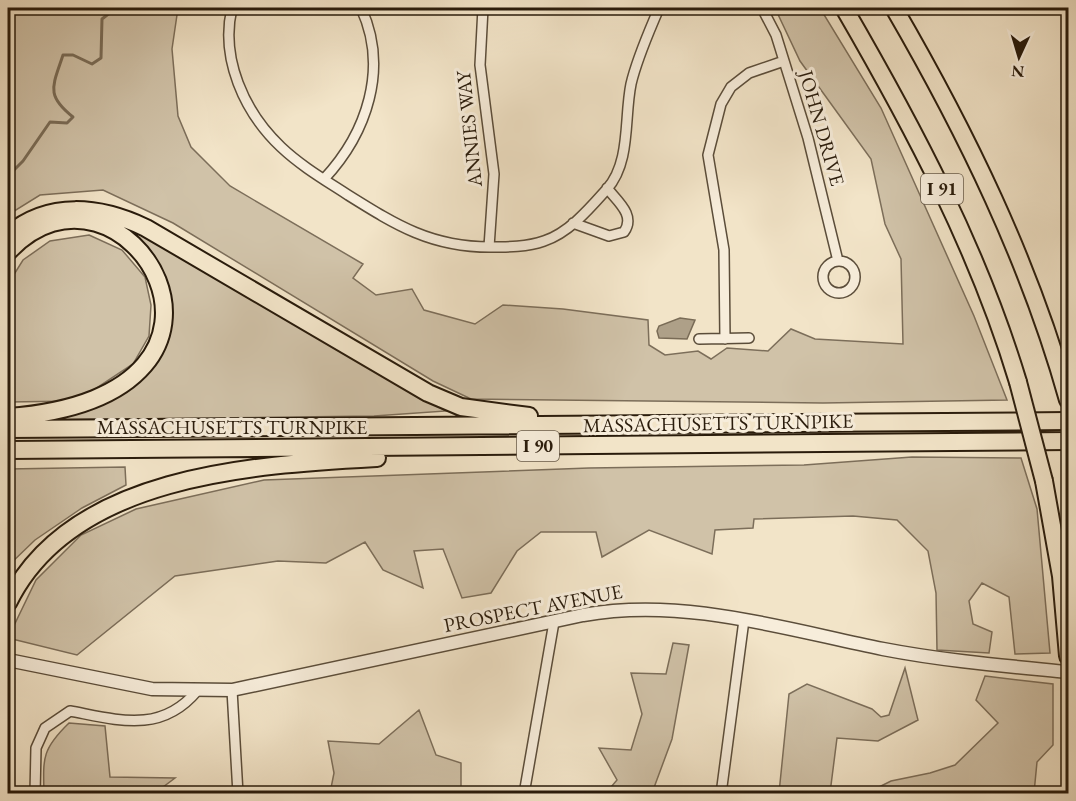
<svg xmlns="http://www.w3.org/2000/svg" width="1076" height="801" viewBox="0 0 1076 801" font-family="'EB Garamond',serif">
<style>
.green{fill:#d0c2a8;stroke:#7c6e5a;stroke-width:1.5}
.water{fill:#aea088;stroke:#796b56;stroke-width:1.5}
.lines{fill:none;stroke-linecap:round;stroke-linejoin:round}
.stream{stroke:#796b56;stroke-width:3}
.minor-casing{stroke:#5b4d3a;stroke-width:12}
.tertiary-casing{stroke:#5b4d3a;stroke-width:15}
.motorway-casing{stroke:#291b0b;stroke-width:20}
.minor{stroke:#f7eddb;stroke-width:9}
.tertiary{stroke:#f7eddb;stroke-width:12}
.motorway{stroke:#f2e4c8;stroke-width:16}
.motorway-bridge-casing{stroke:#291b0b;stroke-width:20;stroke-linecap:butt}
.motorway-bridge{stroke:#f2e4c8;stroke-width:16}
.labels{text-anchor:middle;stroke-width:6;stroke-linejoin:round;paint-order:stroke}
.shield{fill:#f7eddb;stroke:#675a49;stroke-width:1.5}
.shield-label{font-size:18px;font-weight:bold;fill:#291b0b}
.street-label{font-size:20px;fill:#291b0b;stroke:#f7eddb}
</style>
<rect width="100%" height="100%" fill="#f2e4c8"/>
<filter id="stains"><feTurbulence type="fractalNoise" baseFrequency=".00333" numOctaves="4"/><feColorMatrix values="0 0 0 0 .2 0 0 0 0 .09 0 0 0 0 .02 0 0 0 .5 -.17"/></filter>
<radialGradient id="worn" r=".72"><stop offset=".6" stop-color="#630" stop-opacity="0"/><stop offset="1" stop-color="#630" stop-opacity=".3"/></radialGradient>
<!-- green -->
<path class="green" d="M8,8H178L172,49L178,116L191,147L230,186L363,264L353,278L376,295L412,289L424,310L475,324L503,305L563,309L648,320L649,345L665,355L698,351L711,359L727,348L768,351L791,329L815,339L903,344L901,259L885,224L871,159L800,61L775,8H820L881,108L974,316L1007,400L823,403L471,399L433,381L173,223L103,190L40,195L8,215Z
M108,222L133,228L446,411L374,416L38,420C61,411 86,413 112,399C165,371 190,301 149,252C138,239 122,231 108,222Z
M89,235L122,250L145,277L151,305L149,336L133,364L77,401L8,402V284L23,260L50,241Z
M912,457L1021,458L1037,509L1050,653L1015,654L1009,597L982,583L969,601L973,624L992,632L989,653L937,650L936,593L928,551L897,520L853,516L754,519L753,528L715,530L712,554L649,530L602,557L596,532H541L517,551L491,593L462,598L443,549L414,551L423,588L383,570L365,542L326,563L278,561L175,576L77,655L8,638L36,580L81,535L136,509L264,480L589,468L804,465Z
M125,467L126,485L82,508L35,540L8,566V469Z
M673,643L689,645L672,739L652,793H606L617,780L599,748L631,750L642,714L631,673L666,674Z
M905,668L918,720L878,741L837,738L830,793H779L789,694L807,684L872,709L881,717L889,715Z
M985,676L1053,684V745L1037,762L1034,793H867L891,781L930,773L955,765L998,723L976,700Z
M419,710L436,755L461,763V788L423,794L330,793L334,773L328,741L379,744Z
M69,723L105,726L110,777L175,778L155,793H44C43,758 42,749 69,723Z"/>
<!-- water -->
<path class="water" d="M680,318L695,320L687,339L659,338L657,331L659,326Z"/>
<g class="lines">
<!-- stream -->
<path class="stream" d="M8,176L23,161L50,122L67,123L73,117C45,95 53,86 63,55H73L92,64L101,58L102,19L116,8"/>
<!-- minor casing -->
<g class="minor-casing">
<path id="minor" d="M232,8C220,58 244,112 281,147C301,166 325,180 348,195C396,225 431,247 490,247C508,247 527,247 544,241C569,233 590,208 607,189C631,162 624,118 631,84C637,58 649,32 659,8
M483,8L480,65L494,174L489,247
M762,8L776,35L808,138L838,261
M324,179C367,133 389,68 361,8
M573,223L609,236L624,232C636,215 617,201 607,188
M823 277a16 16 0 1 1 32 0a16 16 0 1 1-32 0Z
M699,339L749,338
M725,339L724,250L708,155L721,104L731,87L749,73L784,61
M232,690L238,794
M35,794L36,748L45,728L70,711C118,720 161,734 197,691
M524,794L554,622
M721,794L744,620"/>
</g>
<!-- tertiary casing -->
<g class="tertiary-casing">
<path id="tertiary" d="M8,660L152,689L232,690L583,615C684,597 784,629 883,649C945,661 1007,666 1068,672"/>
</g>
<!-- motorway casing -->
<g class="motorway-casing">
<path id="motorway" d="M844,8C913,127 978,249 1018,382
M894,8C966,132 1029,261 1068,400
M8,235C49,200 100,206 146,228L428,393L461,407L529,416
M8,252C122,129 293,396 8,417
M8,429L1068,421
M8,450L1068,441
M1044,481L1061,576L1068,656
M8,603C70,475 252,465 377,458"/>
</g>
<!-- minor -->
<use href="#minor" class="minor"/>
<!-- tertiary -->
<use href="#tertiary" class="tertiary"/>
<!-- motorway -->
<use href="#motorway" class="motorway"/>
<!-- motorway-bridge casing -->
<g class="motorway-bridge-casing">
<path id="motorway-bridge" d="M1018,382L1044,481"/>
</g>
<!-- motorway-bridge -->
<use href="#motorway-bridge" class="motorway-bridge"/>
</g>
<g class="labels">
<!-- shield labels -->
<g class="shield">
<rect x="921" y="174" width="42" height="30" rx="4.5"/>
<rect x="517" y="431" width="42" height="30" rx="4.5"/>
</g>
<g class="shield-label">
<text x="942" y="195">I 91</text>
<text x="538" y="452">I 90</text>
</g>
<!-- street labels -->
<g class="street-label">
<text transform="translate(822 128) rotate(74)" y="7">JOHN DRIVE</text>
<text transform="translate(469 129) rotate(-96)" y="7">ANNIES WAY</text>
<text transform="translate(718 423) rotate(-1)" y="7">MASSACHUSETTS TURNPIKE</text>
<text x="232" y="434">MASSACHUSETTS TURNPIKE</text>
<text transform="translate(533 608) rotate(-11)" y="7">PROSPECT AVENUE</text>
</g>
</g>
<!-- margin -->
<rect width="1076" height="801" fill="none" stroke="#f2e4c8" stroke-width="30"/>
<rect x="9" y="9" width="1058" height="783" fill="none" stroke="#291b0b" stroke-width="3"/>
<rect x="15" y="15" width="1046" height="771" fill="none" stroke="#291b0b" stroke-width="1.5"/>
<!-- north arrow -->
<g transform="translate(1019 57) rotate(184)" stroke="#f7eddb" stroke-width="4.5" paint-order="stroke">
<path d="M0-4.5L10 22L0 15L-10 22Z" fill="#291b0b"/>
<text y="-9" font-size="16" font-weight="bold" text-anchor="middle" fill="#291b0b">N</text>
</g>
<rect width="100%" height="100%" filter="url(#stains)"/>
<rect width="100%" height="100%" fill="url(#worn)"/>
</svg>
